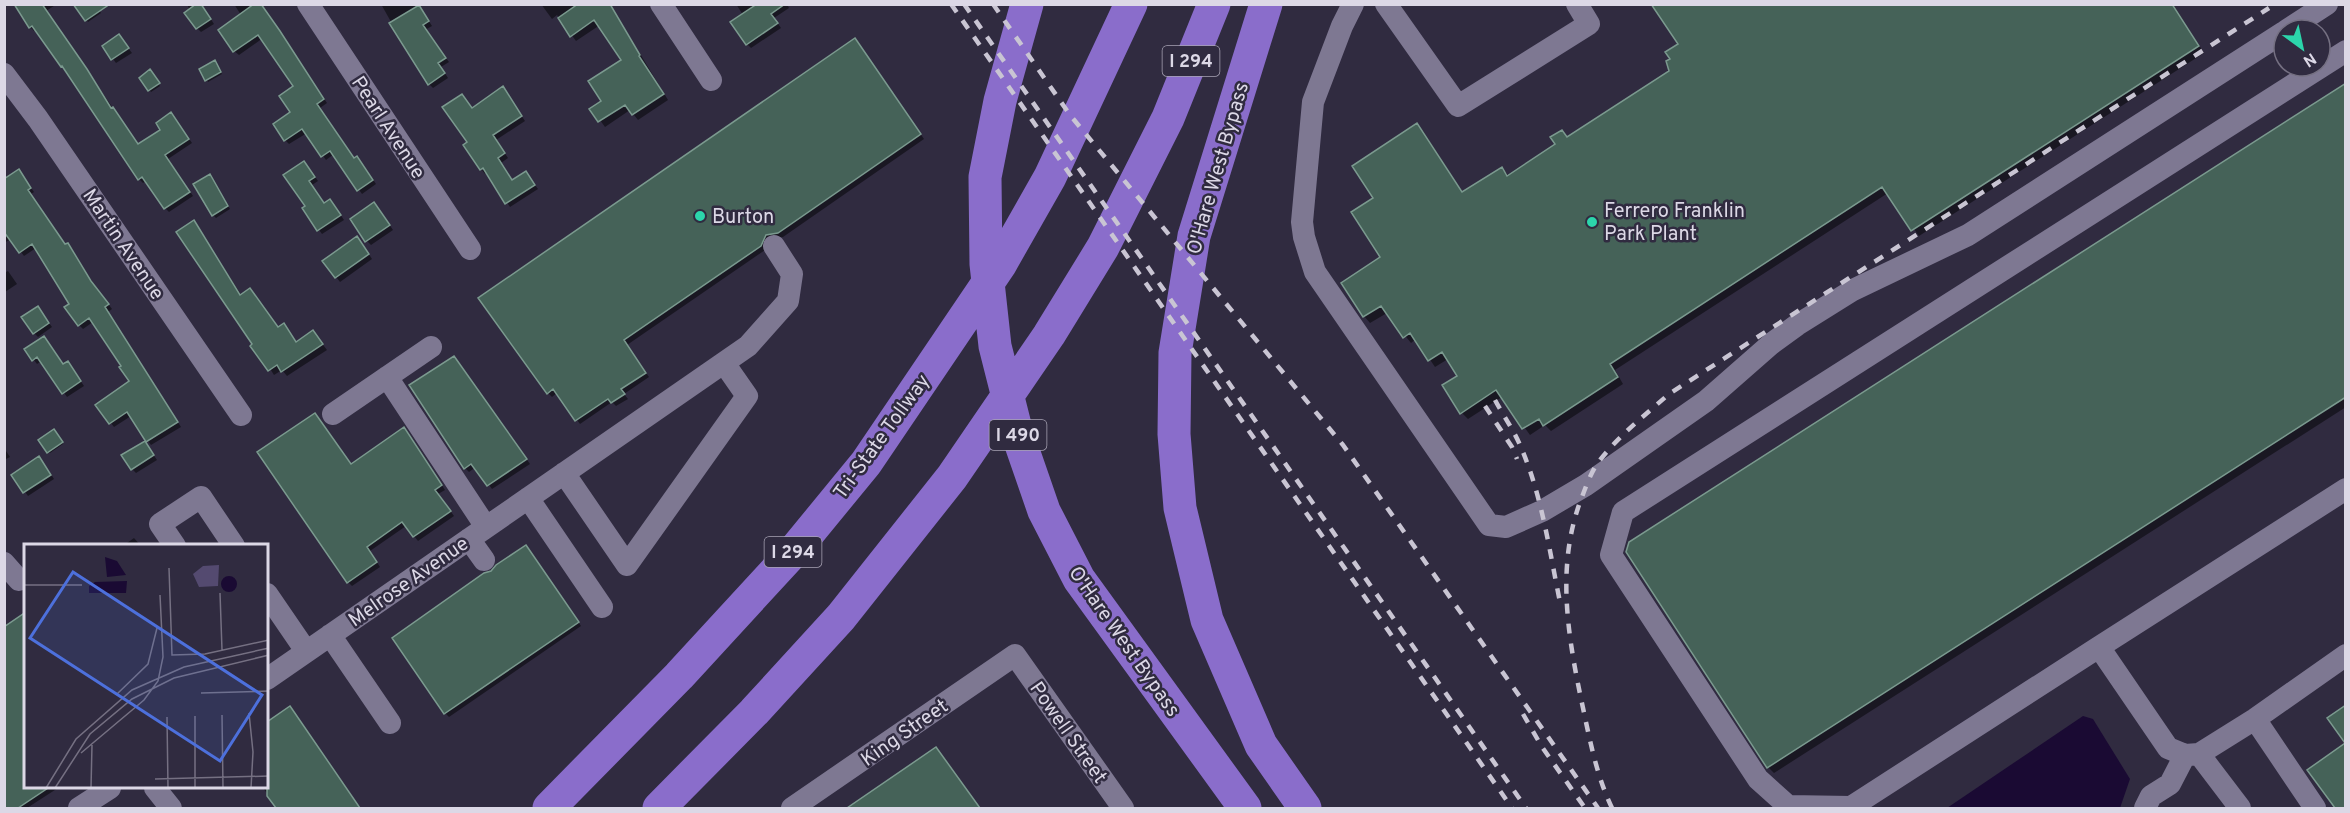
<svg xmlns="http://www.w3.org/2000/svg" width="2350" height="813" viewBox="0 0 2350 813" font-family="Overpass,sans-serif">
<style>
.water{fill:#1a0a33}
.shadow{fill:#0007}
.building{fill:#456258;stroke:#7b9a8f;stroke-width:1.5}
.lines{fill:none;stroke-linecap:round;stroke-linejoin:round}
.minor{stroke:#7e7892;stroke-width:22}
.highway{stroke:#8a6dcb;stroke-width:33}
.rail{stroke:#c9c5d3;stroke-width:4.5;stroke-dasharray:10 10;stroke-linecap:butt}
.poi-dot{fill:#2cd5ab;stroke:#302b40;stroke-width:2}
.labels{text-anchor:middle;stroke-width:5;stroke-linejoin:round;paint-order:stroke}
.shield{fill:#302b40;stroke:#a8a4b4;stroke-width:1.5}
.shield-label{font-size:18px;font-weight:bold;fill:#dcd8e6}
.street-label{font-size:20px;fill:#dcd8e6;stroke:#302b40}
.poi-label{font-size:20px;fill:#dcd8e6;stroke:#302b40;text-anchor:start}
.inset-road{fill:none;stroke:#757082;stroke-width:1.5}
.view{fill:#4d70dc;fill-opacity:0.15;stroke:#4d70dc;stroke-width:3}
.inset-edge{fill:none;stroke:#dcd8e6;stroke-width:3}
</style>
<rect width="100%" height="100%" fill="#302b40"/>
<!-- water -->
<path class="water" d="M2083,716L2093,719L2130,779L2120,808H1947Z"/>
<!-- shadow -->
<path class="shadow" d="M19,4H57L46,11L139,146L175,118L192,143L168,159L193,196L169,212L165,208L146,181L143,183L139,179L37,29L34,31L30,27Z
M96,4L101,13L88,22L78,9Z
M187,4H201L214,24L201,32L197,28Z
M234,4H260L327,103L320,108L355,159L357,158L361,162L376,184L362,194L334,154L326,160L307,133L289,144L285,140L292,113L295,87L263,38L239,55L234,51L220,30L241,15Z
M381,4H418L432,26L425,30L449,62L441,67L448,78L433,88L429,84L414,63Z
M541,4H610L668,100L638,120L630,110L605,127L592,109L603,102L623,60L600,25L576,41L557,15L552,19Z
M736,4H787L789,8L774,18L781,28L751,48L747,44L743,15Z
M1653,4H2173L2204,53L1919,236L1888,193L1615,370L1623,384L1551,431L1545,425L1530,435L1502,397L1468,419L1462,413L1460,376L1448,359L1435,367L1416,339L1411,343L1387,313L1370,323L1364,316L1382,258L1376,199L1417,125L1423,131L1463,193L1502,169L1509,176L1671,71L1672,59L1680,44Z
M119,36L132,53L116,63L104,47Z
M855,39L924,139L783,237L770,239L765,250L627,345L649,377L624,394L628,399L616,406L612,402L580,424L557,393L552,397L548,393Z
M216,64L222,74L208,82L201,70Z
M152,73L160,86L151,92L141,78Z
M2346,85V407L1774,773L1768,767Z
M503,88L525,121L496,140L508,158L501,163L513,182L526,173L538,189L510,207L487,172L485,174L481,169L465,146L469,143L473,109Z
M308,167L318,181L312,185L325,204L334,205L344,220L322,234L304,209L307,207Z
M22,175L34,192L31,194L66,246L68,245L72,249L95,286L112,309L108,312L181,427L151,445L131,416L114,427L97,405L131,381L93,322L83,329L79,325L71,304L36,248L24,256L11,239L4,243V181Z
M210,175L230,209L216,218L213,215Z
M378,208L393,230L371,245L367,241Z
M194,222L242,296L250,290L279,328L288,330L297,343L313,332L327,350L287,376L282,370L274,375L255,345Z
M361,242L372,259L340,282L324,261Z
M8,271L17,284L5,292L4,273Z
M41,312L52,327L38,337L34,333Z
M26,350L71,367L84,386L67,397L42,361L37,364Z
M458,362L530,464L492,489L476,467L469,472L465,468Z
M315,415L352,465L408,433L445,490L438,494L454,516L418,541L406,526L370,551L380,567L352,586L348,582Z
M55,433L63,444L50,453L48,452Z
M148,447L157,460L136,473L132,469Z
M4,448L10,457L4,460Z
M43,462L54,479L28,496L13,475Z
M134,538L141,546H123Z
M530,551L581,626L449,717L445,713L492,573Z
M4,628L26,788H58L27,808H4Z
M294,712L360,808H278L263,788H267V723Z
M936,749L980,808H850Z"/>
<!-- building -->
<path class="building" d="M14,4H42L87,69L111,108L113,107L138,144L160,130L156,123L171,112L189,139L165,155L190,192L164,209L142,177L138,180L62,66L61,67L32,26L29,28Z
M73,4H110L85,21Z
M196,4H201L211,19L196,29L184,13Z
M254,4H261L280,31L324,99L317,104L354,158L357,156L373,180L357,191L330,151L321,157L302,129L284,141L273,124L290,112L279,96L293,86L258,35L233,52L218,30Z
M578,4H610L640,55L639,56L664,94L632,115L625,105L598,122L589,109L601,101L588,81L621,60L594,20L570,37L558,18Z
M757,4H785L771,14L778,23L746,45L730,22Z
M1651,4H2172L2199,46L1911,231L1882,187L1610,364L1618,377L1543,426L1539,419L1522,429L1496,390L1460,414L1442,385L1457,376L1442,352L1428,361L1410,333L1403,338L1381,306L1363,317L1341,283L1380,257L1351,212L1373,198L1352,166L1417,123L1462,192L1502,167L1507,176L1555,144L1550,137L1562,130L1567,137L1669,71L1666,61L1670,59L1665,52L1678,44Z
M419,5L429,21L423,25L446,58L438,63L445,73L428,85L389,23Z
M119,34L129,48L111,60L102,46Z
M855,38L921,134L778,233L766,235L761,246L624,340L646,373L621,389L625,394L611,403L608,399L575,421L553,389L547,394L478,298Z
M215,60L221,72L205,81L199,69Z
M150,69L160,83L148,91L139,78Z
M2346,83V397L1767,768L1626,552L1629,542Z
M503,86L522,116L493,135L505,153L498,158L512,180L526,171L535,185L505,204L483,168L480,170L463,145L467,142L442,107L462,94L472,108Z
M304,161L315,177L309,181L324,203L330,199L341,215L317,231L302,208L305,206L283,175Z
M19,169L31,188L28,190L65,244L68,243L91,281L109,304L105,307L178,422L146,442L127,412L109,424L95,405L129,381L119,367L121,366L89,318L78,326L64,307L69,304L32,244L19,253L4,232V179Z
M210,174L228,206L212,216L193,184Z
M374,202L390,225L365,242L350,219Z
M194,220L240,295L250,288L278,327L284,323L296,342L313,330L323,344L281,372L277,365L268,371L250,346L252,344L176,232Z
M357,236L369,254L335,278L322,261Z
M38,306L49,323L33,334L21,317Z
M44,336L63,364L68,361L81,381L62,394L37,357L32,361L24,349Z
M454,356L527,459L487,486L471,464L464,469L409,385Z
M315,413L351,464L404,427L442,485L435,490L451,511L413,537L402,522L367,547L377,562L347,583L257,452Z
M54,429L63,442L47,453L38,440Z
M145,441L154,455L131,470L121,455Z
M39,456L51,475L23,493L11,475Z
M526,545L579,622L444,714L392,638L484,573L491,571L496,565Z
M26,612V788H48L18,808H4V627Z
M2346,705V808H2335L2307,770L2345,743L2327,718Z
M290,706L360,808H276L267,796V722Z
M936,747L980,808H847Z"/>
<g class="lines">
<!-- minor -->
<path class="minor" d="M308,4L470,249
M661,4L711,80
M1353,4L1342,26L1313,102L1302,222L1304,237L1315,272L1489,525L1506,527L1542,511L1586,485L1706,401L1771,344L1797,325L1853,290L1968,235L2284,32
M1386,4L1458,106L1589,24L1577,4
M2287,30L2327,4
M2346,51L1623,512L1611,555L1758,779L1788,806L1851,807L2099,647L2168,748L2185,755L2199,754L2255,719L2346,655
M4,74L38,119L241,415
M387,377L486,527
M333,414L431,347
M564,473L627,565L747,396L724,363
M528,498L602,607
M469,539L484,560
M175,546L160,524L201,497L234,546
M4,563L19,580
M267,594L306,651
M330,635L390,723
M2099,647L2346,489
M267,679L748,346L788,301L792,274L774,246
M2255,719L2315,808
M2199,754L2240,808
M155,788L171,808
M79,808L110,788
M792,808L1015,655L1123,808
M2145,808L2151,796L2170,784L2185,755"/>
<!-- highway -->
<path class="highway" d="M1027,4L1000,101L985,177L986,264L995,346L1017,433L1044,511L1079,579L1245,808
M1266,4L1194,236L1175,353L1174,434L1180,508L1207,620L1261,745L1305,808
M549,808L679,676L793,552L866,463L1000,265L1050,177L1131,4
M659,808L754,712L841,617L952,477L1049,335L1103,247L1168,118L1214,4"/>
<!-- rail -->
<path class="rail" d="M951,4L1512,808
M964,4L1526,808
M993,4L1070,115L1343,445L1598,808
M1495,400C1503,415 1513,429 1520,445C1542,495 1549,549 1560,602
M1485,406L1512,447L1517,459
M1523,714L1542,747L1585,808
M1612,808C1597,777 1590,741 1583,708C1568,638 1555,565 1582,497C1586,486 1591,473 1597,464C1617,437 1644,416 1669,394L2269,8"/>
</g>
<!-- markers -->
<g class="poi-dot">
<circle cx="700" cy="216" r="6"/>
<circle cx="1592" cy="222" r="6"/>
</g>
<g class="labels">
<!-- shield labels -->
<g class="shield">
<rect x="1162.5" y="46" width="57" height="30" rx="4.5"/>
<rect x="989.5" y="420" width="57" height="30" rx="4.5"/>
<rect x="764.5" y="537" width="57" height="30" rx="4.5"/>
</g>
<g class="shield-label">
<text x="1191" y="67">I 294</text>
<text x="1018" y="441">I 490</text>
<text x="793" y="558">I 294</text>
</g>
<!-- street labels -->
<g class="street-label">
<text transform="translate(389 127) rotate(57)" y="7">Pearl Avenue</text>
<text transform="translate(1217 168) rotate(-74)" y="7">O'Hare West Bypass</text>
<text transform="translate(124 244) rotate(56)" y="7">Martin Avenue</text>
<text transform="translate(881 436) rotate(-54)" y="7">Tri-State Tollway</text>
<text transform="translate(408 581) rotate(-35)" y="7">Melrose Avenue</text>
<text transform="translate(1125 641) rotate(55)" y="7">O'Hare West Bypass</text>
<text transform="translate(904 732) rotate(-35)" y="7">King Street</text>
<text transform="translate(1069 732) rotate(55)" y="7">Powell Street</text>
</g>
<!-- poi labels -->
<g class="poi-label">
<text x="1604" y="217">Ferrero Franklin<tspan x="1604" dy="23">Park Plant</tspan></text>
<text x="712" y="223">Burton</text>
</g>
</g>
<!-- overview -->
<g transform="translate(24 544)">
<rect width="244" height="244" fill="#302b40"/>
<path d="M195,21L194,42L175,43L169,30L179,22Z" fill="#544a70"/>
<path d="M81,13L93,17L102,31L83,33ZM197 40a8 8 0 1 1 16 0a8 8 0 1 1-16 0ZM103,37L102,49H65V42L71,38Z" fill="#1a0a33"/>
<path class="inset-road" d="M145,24L148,111L181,110L245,96M0,41H58M196,49L198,106M177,149L245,147M93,150L124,120L133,84M225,169L229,208L227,244M198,171L199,244M171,172V244M143,173L144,244M57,209L120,156L134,137L139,113L136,51M131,235L245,232M22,244L52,195L108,146L160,123L245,104M31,244L66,190L108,155L150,134L245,111M67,244L68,201"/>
<path class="view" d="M49,28L238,151L196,217L6,94Z"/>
<rect width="244" height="244" class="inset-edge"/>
</g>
<!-- border -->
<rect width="2350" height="813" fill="none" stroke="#dcd8e6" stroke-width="12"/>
<!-- north arrow -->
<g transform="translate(2302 48) rotate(147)"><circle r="28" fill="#302b40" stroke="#757082" stroke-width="1.5"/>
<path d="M0-4.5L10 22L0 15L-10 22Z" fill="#2cd5ab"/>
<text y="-9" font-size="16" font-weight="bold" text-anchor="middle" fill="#dcd8e6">N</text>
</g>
</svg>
